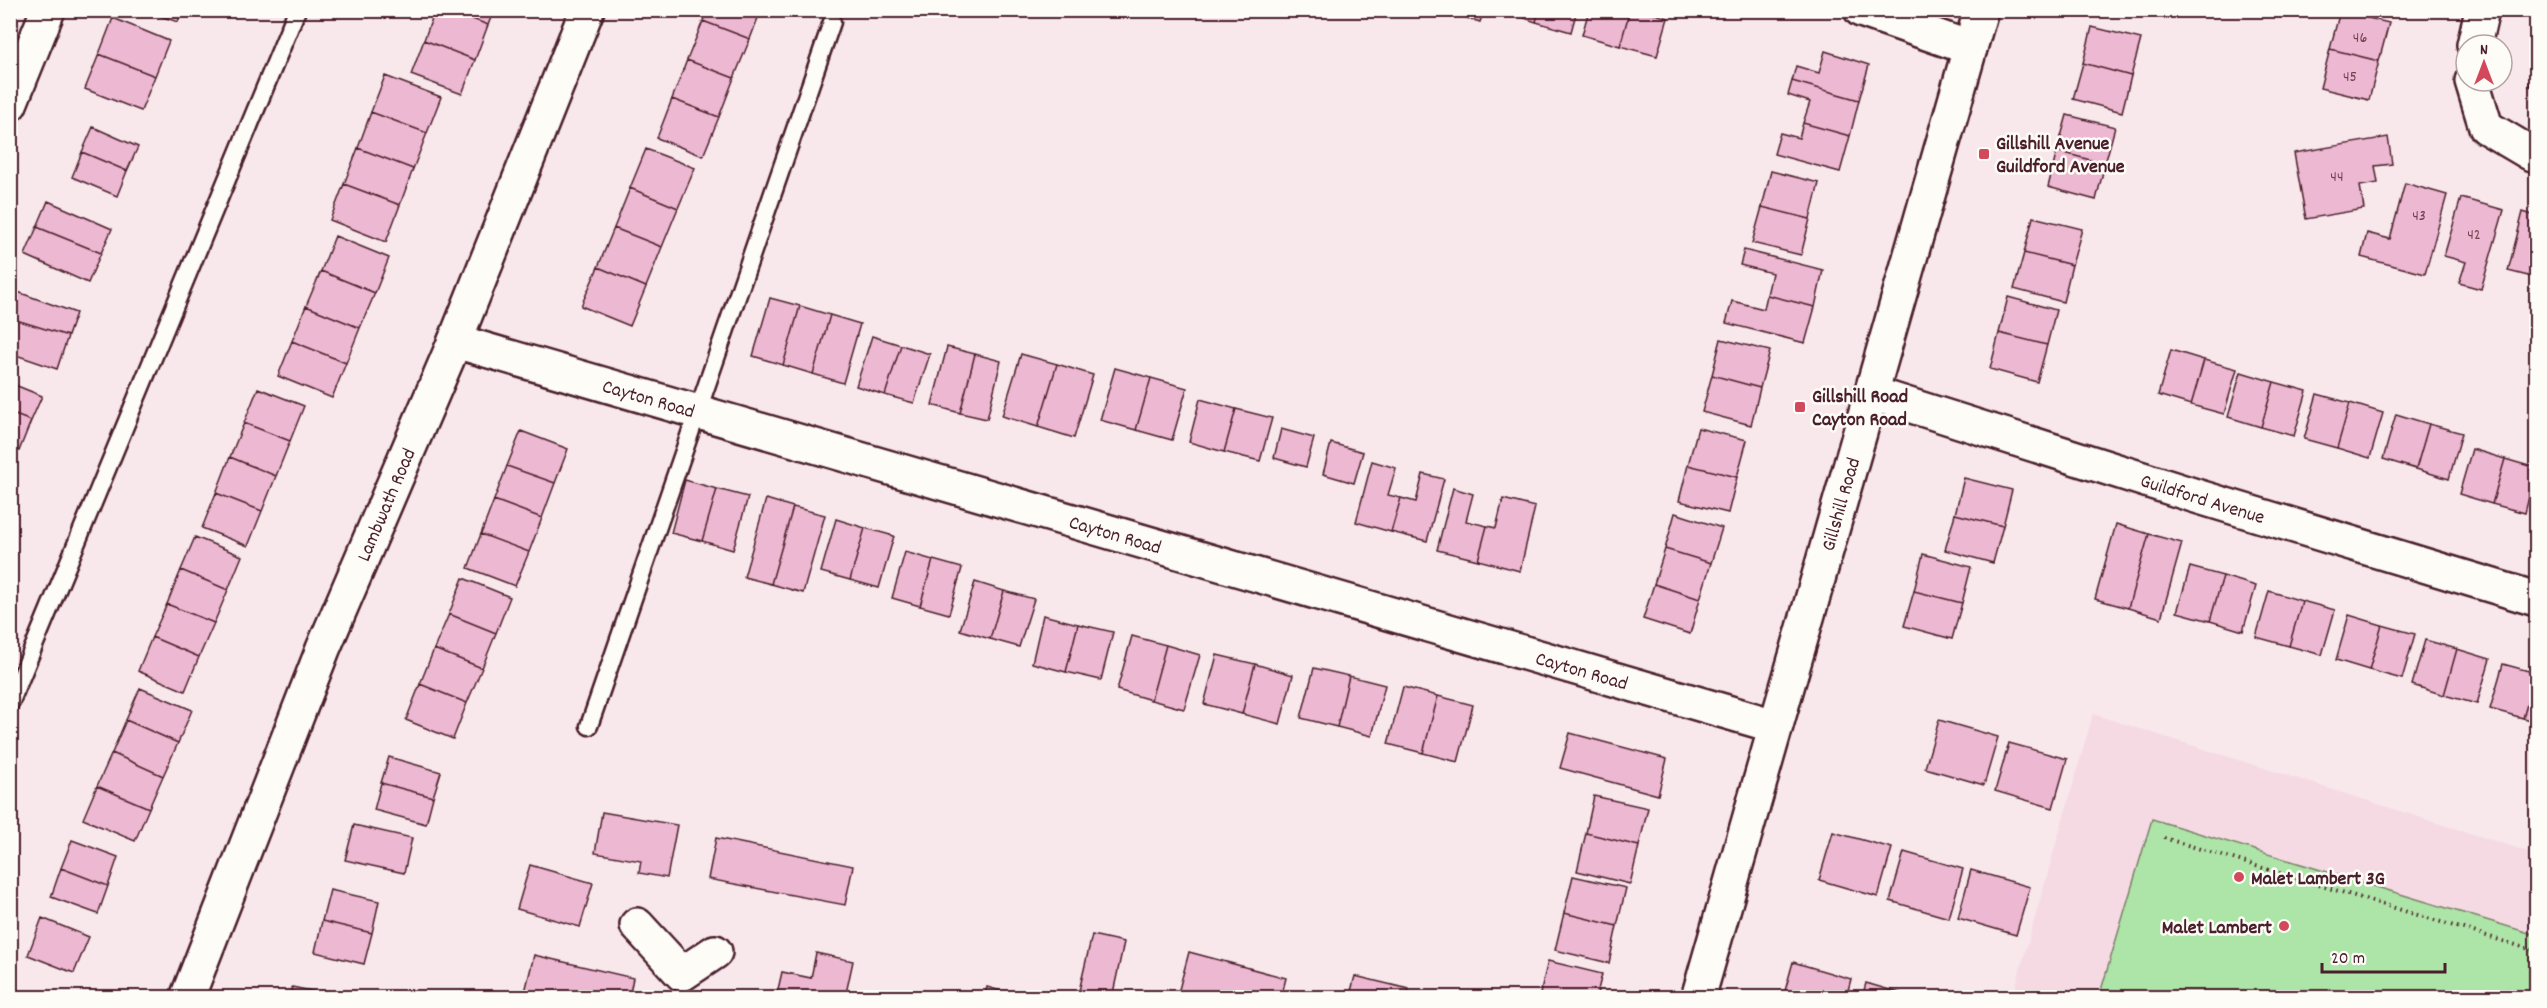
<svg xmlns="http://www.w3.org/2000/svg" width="2547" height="1008" viewBox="0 0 2547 1008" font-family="Dekko,sans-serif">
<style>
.built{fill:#f5dae4}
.green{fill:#ade4a7;stroke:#7c8269;stroke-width:1.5}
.building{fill:#edb8d1;stroke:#4a1f2b;stroke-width:1.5}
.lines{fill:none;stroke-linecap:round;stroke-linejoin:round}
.service-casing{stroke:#4a1f2b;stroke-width:21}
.minor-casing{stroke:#4a1f2b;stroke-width:38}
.path{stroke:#4a1f2b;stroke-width:4;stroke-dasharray:1.5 4.5;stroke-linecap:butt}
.service{stroke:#fdfcf7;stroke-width:16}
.minor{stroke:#fdfcf7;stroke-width:33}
.poi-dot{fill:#d1495b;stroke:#fdfcf7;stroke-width:2}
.labels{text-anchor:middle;stroke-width:5;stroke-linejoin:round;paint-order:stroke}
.number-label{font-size:16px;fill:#734554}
.poi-label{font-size:20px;font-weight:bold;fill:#4a1f2b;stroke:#fdfcf7;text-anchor:start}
.street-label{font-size:20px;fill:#4a1f2b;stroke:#fdfcf7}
</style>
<rect width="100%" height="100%" fill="#f8e8ec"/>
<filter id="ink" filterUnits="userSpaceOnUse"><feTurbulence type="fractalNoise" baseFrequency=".0167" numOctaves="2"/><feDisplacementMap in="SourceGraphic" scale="12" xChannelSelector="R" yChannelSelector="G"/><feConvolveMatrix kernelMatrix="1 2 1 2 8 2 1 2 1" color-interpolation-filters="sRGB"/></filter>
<g filter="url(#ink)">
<!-- built -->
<path class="built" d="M2093,714L2536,854V997L2012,998Z"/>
<!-- green -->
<path class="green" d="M2152,819L2536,935V997H2099Z"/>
<!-- building -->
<path class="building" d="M143,10H182L178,22Z
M435,10H449L488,25L475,60L424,40Z
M449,10H494L488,25Z
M707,10H761L750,39L703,21Z
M1452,10H1484L1480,22L1451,13Z
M1501,10H1539L1536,22Z
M1539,10H1577L1571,32L1536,22Z
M1589,10H1630L1620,46L1582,35Z
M1630,10H1643L1668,18L1657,56L1620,46Z
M2340,11L2389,23L2379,61L2330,49Z
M113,18L169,41L155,76L99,54Z
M703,21L750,39L734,78L687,60Z
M2092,27L2141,39L2131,76L2083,63Z
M424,40L475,60L462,94L411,75Z
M2330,49L2379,61L2369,100L2320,88Z
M1825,51L1869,65L1859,100L1792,81L1796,66L1819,73Z
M99,54L155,76L141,111L85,89Z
M687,60L734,78L719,117L672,99Z
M2536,61V88L2529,86Z
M2083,63L2131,76L2122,112L2073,99Z
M385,76L441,97L427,133L371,112Z
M1792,81L1859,100L1850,136L1803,123L1810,102L1788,95Z
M672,99L719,117L703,156L657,138Z
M371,112L427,133L413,169L358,148Z
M2067,115L2115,127L2105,164L2057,151Z
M1803,123L1850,136L1840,172L1774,154L1780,133L1799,138Z
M93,127L138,147L127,171L82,152Z
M2388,137L2392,164L2375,166L2378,183L2360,186L2364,209L2306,219L2294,153Z
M358,148L413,169L400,205L344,184Z
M646,149L695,168L678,208L630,188Z
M2057,151L2105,164L2096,200L2048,187Z
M82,152L127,171L117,196L72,177Z
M1771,171L1819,183L1810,219L1762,207Z
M2405,183L2447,195L2425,274L2361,257L2367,233L2390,239Z
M344,184L400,205L386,242L330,220Z
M630,188L678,208L662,247L614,228Z
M2461,198L2504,210L2481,289L2459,283L2466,262L2444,256Z
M48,201L112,229L101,253L37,227Z
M1762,207L1810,219L1801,255L1752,243Z
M2523,212L2536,216V278L2508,271Z
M2033,217L2082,229L2072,265L2024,253Z
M37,227L101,253L88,283L25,255Z
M614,228L662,247L646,287L598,267Z
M335,236L389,258L375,293L321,271Z
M1744,250L1823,270L1815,307L1767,295L1772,273L1740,265Z
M2024,253L2072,265L2063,302L2014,289Z
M598,267L646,287L630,326L581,306Z
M321,271L375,293L360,328L306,306Z
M15,291L76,313L68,336L10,318V304Z
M1767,295L1815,307L1805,343L1726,323L1732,301L1764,309Z
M2008,297L2056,310L2047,345L1999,333Z
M770,298L800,306L783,365L753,356Z
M306,306L360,328L346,363L292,341Z
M800,306L830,315L813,374L783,365Z
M830,315L860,324L843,383L813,374Z
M10,318L68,336L57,369L10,353Z
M1999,333L2047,345L2037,382L1990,369Z
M872,336L901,345L885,395L856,386Z
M1721,339L1770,351L1760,388L1712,375Z
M292,341L346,363L332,398L278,376Z
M901,345L930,354L914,403L885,395Z
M947,347L975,354L960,413L932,405Z
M2171,350L2204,360L2191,405L2158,395Z
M975,354L1001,361L987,419L960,413Z
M1021,354L1057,364L1038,427L1002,416Z
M2204,360L2237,369L2224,414L2191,405Z
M1057,364L1093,375L1074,438L1038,427Z
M1115,368L1151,378L1136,430L1100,420Z
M2241,372L2274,382L2261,427L2228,417Z
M1712,375L1760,388L1751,425L1702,412Z
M1151,378L1187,388L1172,440L1136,430Z
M2274,382L2307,391L2294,436L2261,427Z
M10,383L42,396L31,421L10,413Z
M258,388L304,406L290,441L244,423Z
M2317,394L2350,403L2337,448L2304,439Z
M1200,399L1236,409L1224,452L1189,442Z
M2350,403L2383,413L2370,458L2337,448Z
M1236,409L1272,418L1260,461L1224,452Z
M10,413L31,421L19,451L10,448Z
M2396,414L2429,424L2416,469L2383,459Z
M244,423L290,441L276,476L230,457Z
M2429,424L2462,433L2449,479L2416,469Z
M1698,428L1747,440L1737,477L1688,465Z
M1281,429L1314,438L1306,467L1274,458Z
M521,431L568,449L555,483L507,466Z
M1331,443L1363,452L1354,483L1323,474Z
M2472,449L2505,459L2492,504L2459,494Z
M230,457L276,476L262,511L216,493Z
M2505,459L2536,468L2525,513L2492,504Z
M1372,461L1396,468L1388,495L1401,498L1391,532L1356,522Z
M1688,465L1737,477L1728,513L1679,501Z
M507,466L555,483L542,518L494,500Z
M1423,474L1444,479L1427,541L1391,532L1401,498L1416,502Z
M1964,478L2012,490L2003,526L1955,514Z
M685,480L717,489L702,541L671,533Z
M1453,488L1473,494L1466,521L1487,526L1478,560L1437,550Z
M717,489L748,497L733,550L702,541Z
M216,493L262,511L248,546L202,528Z
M766,499L793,507L771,584L744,577Z
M1503,499L1535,507L1520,571L1478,560L1487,526L1496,528Z
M494,500L542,518L529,552L481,534Z
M793,507L825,515L803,593L771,584Z
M1675,513L1722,528L1711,563L1665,549Z
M1955,514L2003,526L1993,563L1945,550Z
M836,519L865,528L850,580L821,572Z
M2116,524L2149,534L2128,608L2095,599Z
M865,528L894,536L879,588L850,580Z
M481,534L529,552L515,586L468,568Z
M2149,534L2182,543L2161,618L2128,608Z
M195,537L242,556L228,590L181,570Z
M1665,549L1711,563L1700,599L1654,584Z
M905,552L933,560L920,606L892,598Z
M1923,554L1971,567L1962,603L1914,591Z
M933,560L962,568L949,614L920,606Z
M2190,567L2223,576L2210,621L2177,612Z
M181,570L228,590L214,623L167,604Z
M2223,576L2256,586L2243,631L2210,621Z
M463,578L510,597L496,633L449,614Z
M975,582L1004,591L990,639L960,630Z
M1654,584L1700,599L1690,634L1643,619Z
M1004,591L1034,599L1019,647L990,639Z
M1914,591L1962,603L1952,639L1904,626Z
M2269,591L2302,601L2289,646L2256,637Z
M2302,601L2335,610L2322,655L2289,646Z
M167,604L214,623L199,657L152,637Z
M449,614L496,633L482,668L434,649Z
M1043,615L1078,624L1066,672L1032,663Z
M2349,615L2382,625L2369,670L2336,660Z
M1078,624L1113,632L1101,680L1066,672Z
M2382,625L2415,634L2402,679L2369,670Z
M1132,636L1166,645L1151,700L1117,690Z
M152,637L199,657L185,691L138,671Z
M2425,640L2457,649L2444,695L2412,685Z
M1166,645L1200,655L1184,709L1151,700Z
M434,649L482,668L467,703L420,684Z
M2457,649L2490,659L2477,704L2444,695Z
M1217,655L1255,664L1242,714L1204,704Z
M1255,664L1293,675L1280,724L1242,714Z
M2503,664L2536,673L2523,718L2490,709Z
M1314,668L1349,676L1337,727L1301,718Z
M2536,673V722L2523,718Z
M1349,676L1385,685L1372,736L1337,727Z
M420,684L467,703L453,739L406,720Z
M1403,687L1438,696L1423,753L1388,744Z
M140,688L192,710L178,743L126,720Z
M1438,696L1473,705L1458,762L1423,753Z
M126,720L178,743L163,776L112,753Z
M1939,720L1998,737L1984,785L1925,768Z
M1570,733L1667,759L1658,795L1560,768Z
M2009,743L2067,759L2053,808L1995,791Z
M112,753L163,776L149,808L97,786Z
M389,757L441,772L433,797L381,783Z
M381,783L433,797L426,824L374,810Z
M97,786L149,808L135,841L83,819Z
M1594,796L1648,808L1639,846L1586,833Z
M602,812L677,825L667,878L639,873L641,861L595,853Z
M354,825L412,838L404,873L345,860Z
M1833,832L1892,848L1878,897L1819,880Z
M1586,833L1639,846L1630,884L1577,871Z
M716,838L853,866L845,905L708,879Z
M72,840L118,857L108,886L61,868Z
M1904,852L1963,869L1949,918L1890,901Z
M530,865L593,883L580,927L517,909Z
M61,868L108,886L98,914L51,897Z
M1971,870L2030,887L2016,935L1958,918Z
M1573,876L1626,888L1617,926L1564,913Z
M330,890L379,901L372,933L322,921Z
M1564,913L1617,926L1609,963L1555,950Z
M42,918L89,937L74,973L28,955Z
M322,921L372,933L364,964L315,952Z
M1092,935L1124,942L1112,998L1079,991Z
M1189,952L1286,978L1281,998L1177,997Z
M816,953L853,961L845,998H776L782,972L811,978Z
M534,955L633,978L629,998H548L525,992Z
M1548,961L1602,974L1596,998H1539Z
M1793,962L1851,979L1846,998H1783Z
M1355,976L1409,989L1407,998H1361L1350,995Z
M1866,983L1917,998H1862Z
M292,987L346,998H289Z
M987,987L1025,998H984Z"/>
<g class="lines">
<!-- service casing -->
<g class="service-casing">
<path id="service" d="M10,704L297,10
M589,726L832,22"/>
</g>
<!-- minor casing -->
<g class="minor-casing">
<g id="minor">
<path d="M1861,10L1970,48"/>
<path d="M2474,45L2482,10"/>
<path d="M2472,81L2486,127L2530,153L2536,155"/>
<path d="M10,104L48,10"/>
<path id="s1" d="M455,341L1775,726"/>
<path id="s2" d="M1871,393L2196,496L2536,599"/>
<path d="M637,925L682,974L715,952"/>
<path id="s3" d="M187,998L323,649L455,341L587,10"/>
<path id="s4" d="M1698,998L1981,10"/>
</g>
</g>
<!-- path -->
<path class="path" d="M2164,838L2536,951"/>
<!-- service -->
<use href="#service" class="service"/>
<!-- minor -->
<use href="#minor" class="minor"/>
</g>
</g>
<!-- markers -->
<g class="poi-dot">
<rect x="1978" y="148" width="12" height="12" rx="3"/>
<rect x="1794" y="401" width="12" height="12" rx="3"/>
<circle cx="2239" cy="877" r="6"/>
<circle cx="2284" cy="926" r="6"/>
</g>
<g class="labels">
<!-- number labels -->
<g class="number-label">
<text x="2360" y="42">46</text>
<text x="2350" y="81">45</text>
<text x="2337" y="181">44</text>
<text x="2419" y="220">43</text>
<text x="2474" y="239">42</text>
</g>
<!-- poi labels -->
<g class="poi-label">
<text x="1996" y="149">Gillshill Avenue<tspan x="1996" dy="23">Guildford Avenue</tspan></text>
<text x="1812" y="402">Gillshill Road<tspan x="1812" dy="23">Cayton Road</tspan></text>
<text x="2251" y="884">Malet Lambert 3G</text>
<text x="2272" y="933" text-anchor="end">Malet Lambert</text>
</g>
<!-- street labels -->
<g class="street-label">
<text dy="7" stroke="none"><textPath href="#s1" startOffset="202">Cayton Road</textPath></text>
<text dy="7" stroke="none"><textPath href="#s2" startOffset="348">Guildford Avenue</textPath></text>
<text dy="7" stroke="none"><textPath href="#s3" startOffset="532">Lambwath Road</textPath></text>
<text dy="7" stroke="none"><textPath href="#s4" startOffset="514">Gillshill Road</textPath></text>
<text dy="7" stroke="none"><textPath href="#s1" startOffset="688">Cayton Road</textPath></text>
<text dy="7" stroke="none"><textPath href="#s1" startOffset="1174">Cayton Road</textPath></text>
</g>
</g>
<!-- margin -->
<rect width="2547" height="1008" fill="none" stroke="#fdfcf7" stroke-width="36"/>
<rect x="18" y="18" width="2511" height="972" fill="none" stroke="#4a1f2b" stroke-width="2" filter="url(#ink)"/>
<!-- north arrow -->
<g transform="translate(2484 63)"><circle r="28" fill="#fdfcf7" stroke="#b5a4a5" stroke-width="1.5"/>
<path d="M0-4.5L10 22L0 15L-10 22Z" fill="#d1495b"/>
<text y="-9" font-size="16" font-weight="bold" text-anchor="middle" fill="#4a1f2b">N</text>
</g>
<!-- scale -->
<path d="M2322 963v9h123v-9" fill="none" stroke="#4a1f2b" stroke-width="3"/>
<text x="2331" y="963" font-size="18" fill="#4a1f2b" stroke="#fdfcf7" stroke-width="4.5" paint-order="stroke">20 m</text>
</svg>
